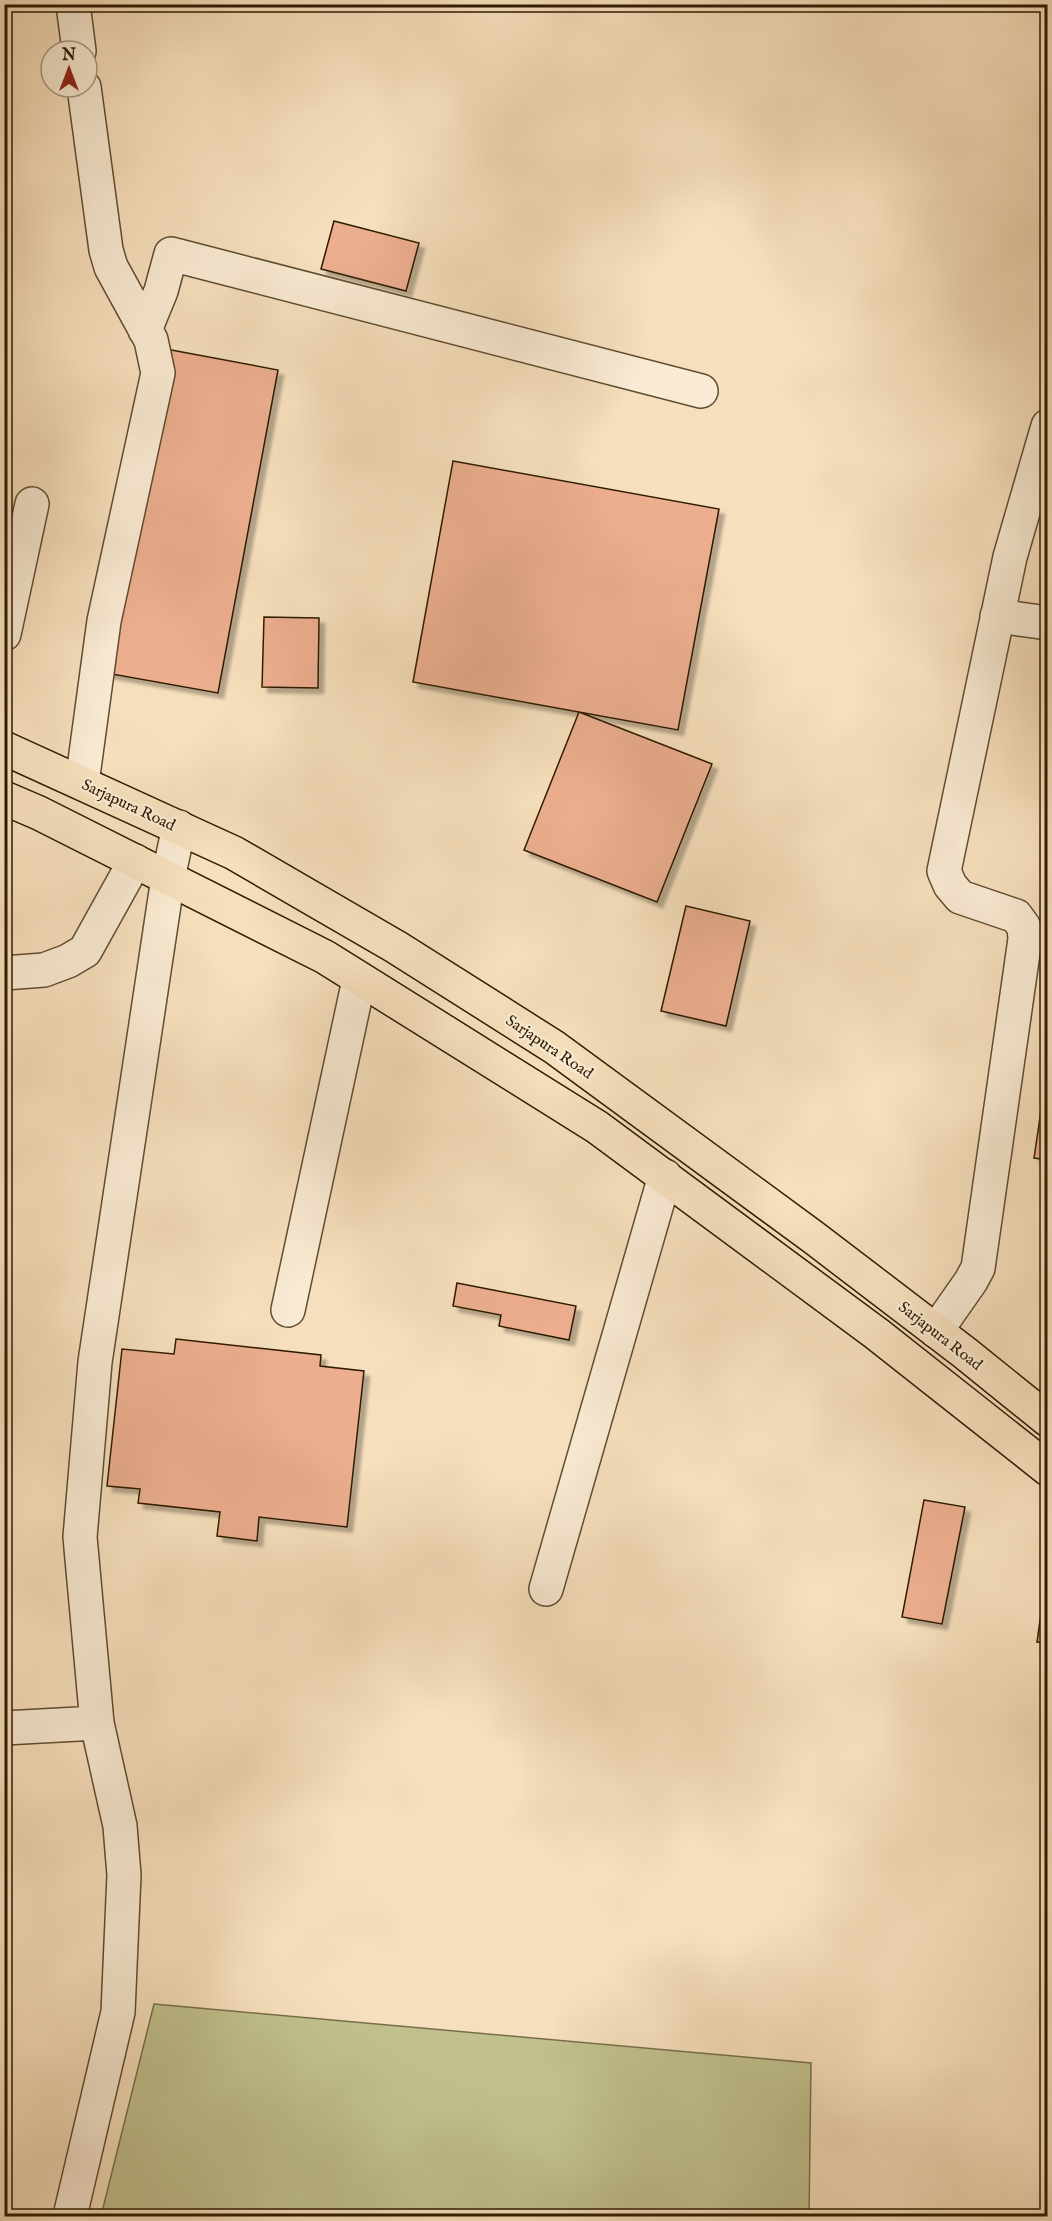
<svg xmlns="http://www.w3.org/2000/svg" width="1052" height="2221" viewBox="0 0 1052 2221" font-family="'IM FELL English',serif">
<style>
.green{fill:#c0c18e;stroke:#776e48;stroke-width:1.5}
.building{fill:#ecae8f;stroke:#2e1b01;stroke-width:1.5;filter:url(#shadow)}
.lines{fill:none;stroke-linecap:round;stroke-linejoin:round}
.minor-casing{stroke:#604c30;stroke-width:36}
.major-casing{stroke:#2e1b01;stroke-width:36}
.minor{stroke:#f9ead3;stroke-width:33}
.major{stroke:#f6dfbc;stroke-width:33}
.labels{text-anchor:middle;stroke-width:4.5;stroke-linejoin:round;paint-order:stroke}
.street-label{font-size:16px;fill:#2e1b01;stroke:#f9ead3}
</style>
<defs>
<filter id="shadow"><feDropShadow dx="5.5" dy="5.5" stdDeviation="1.5" flood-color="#0004"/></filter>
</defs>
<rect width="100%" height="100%" fill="#f6dfbc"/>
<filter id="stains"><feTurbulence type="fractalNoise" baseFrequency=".00333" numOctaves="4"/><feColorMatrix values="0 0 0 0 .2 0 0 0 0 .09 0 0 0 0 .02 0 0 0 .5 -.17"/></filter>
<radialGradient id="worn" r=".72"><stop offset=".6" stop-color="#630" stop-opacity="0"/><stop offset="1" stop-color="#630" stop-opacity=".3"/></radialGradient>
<!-- green -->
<path class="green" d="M154,2004L811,2063L809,2216H101Z"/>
<!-- building -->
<path class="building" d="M334,221L419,243L406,291L321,269Z
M166,349L278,370L218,693L106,673Z
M453,461L719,509L678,730L413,682Z
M264,617L319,618L318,688L262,687Z
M579,712L712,764L657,902L524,850Z
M686,906L750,921L726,1026L661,1011Z
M1045,1084L1048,1085V1160L1034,1158Z
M457,1283L576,1306L569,1340L499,1326L501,1315L453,1306Z
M176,1339L321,1355L320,1366L364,1371L347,1527L259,1517L257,1541L217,1536L220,1512L138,1503L140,1489L107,1486L122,1349L174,1354Z
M924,1500L965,1507L942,1624L902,1617Z
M1045,1585H1048V1643L1037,1642Z"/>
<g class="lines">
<!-- minor casing -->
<g class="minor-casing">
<path id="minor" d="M73,4L79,51
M145,330L161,291L171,254L701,391
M997,616L1048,623
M4,634L32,504
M82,783L104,621L158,373L151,340L111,267L106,250L84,87
M4,973L44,970L68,961L85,951L135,861
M288,1310L359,980
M936,1331L971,1281L978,1268L1025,939L1024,927L1016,916L960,897L950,885L944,871L1010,557L1048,426
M546,1589L665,1176
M4,1728L97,1723
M70,2216L118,2012L124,1875L120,1826L97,1723L80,1537L95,1362L168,878L179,827"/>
</g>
<!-- major casing -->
<g class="major-casing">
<path id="major" d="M4,748L234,853L396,947L554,1047L813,1237L965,1353L1048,1420
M4,798L39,813L325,957L597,1127L877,1334L1048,1469"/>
</g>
<!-- minor -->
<use href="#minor" class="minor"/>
<!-- major -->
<use href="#major" class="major"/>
</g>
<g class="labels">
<!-- street labels -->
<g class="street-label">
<text transform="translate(129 804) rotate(25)" y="6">Sarjapura Road</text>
<text transform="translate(550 1046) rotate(34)" y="6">Sarjapura Road</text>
<text transform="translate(941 1335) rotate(38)" y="6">Sarjapura Road</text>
</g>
</g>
<!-- margin -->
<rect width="1052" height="2221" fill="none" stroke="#f6dfbc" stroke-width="24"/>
<rect x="6" y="6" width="1040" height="2209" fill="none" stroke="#2e1b01" stroke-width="3"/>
<rect x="12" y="12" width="1028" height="2197" fill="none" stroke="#2e1b01" stroke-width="1.5"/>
<!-- north arrow -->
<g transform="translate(69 69)"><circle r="28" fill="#f9ead3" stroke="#a8977f" stroke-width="1.5"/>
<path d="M0-4.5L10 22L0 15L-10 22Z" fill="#8f2418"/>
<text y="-9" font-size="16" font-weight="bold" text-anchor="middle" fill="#2e1b01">N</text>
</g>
<rect width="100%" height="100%" filter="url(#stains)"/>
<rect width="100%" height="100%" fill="url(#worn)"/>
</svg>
